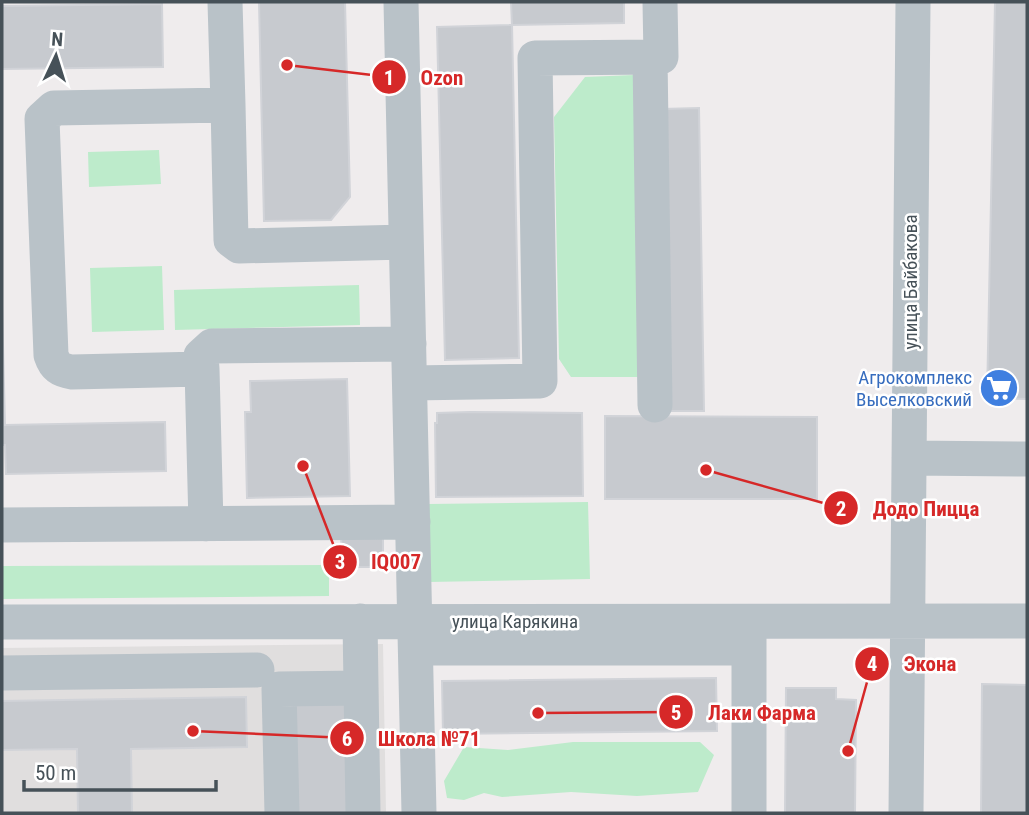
<svg xmlns="http://www.w3.org/2000/svg" width="1029" height="815" viewBox="0 0 1029 815" font-family="'Roboto Condensed',sans-serif">
<style>
.education{fill:#e0dede}
.green{fill:#bdebcb}
.building{fill:#c7cacf;stroke:#d1d3d8;stroke-width:2}
.lines{fill:none;stroke-linecap:round;stroke-linejoin:round}
.minor{stroke:#b9c2c8;stroke-width:35}
.labels{text-anchor:middle;stroke-width:5;stroke-linejoin:round;paint-order:stroke}
.street-label{font-size:19px;fill:#465158;stroke:#fff}
.shop-label{font-size:19px;fill:#366cbe;stroke:#fff;text-anchor:end}
.leader{fill:none;stroke:#d62828;stroke-width:2.5}
.callout-dot{fill:#d62828;stroke:#fff;stroke-width:2.5}
.mark-label{font-size:21px;text-anchor:middle;font-weight:bold;fill:#fff}
.callout-label{font-size:21px;text-anchor:middle;font-weight:bold;fill:#d62828;stroke:#fff;stroke-width:5;stroke-linejoin:round;paint-order:stroke}
</style>
<rect width="100%" height="100%" fill="#efeced"/>
<!-- education -->
<path class="education" d="M383,644L386,813H2V648Z"/>
<!-- green -->
<path class="green" d="M634,75L640,377H571L559,359L554,117L585,77Z
M159,150L161,184L89,187L88,152Z
M162,266L164,330L92,332L90,268Z
M359,285L360,325L175,330L174,290Z
M588,502L590,579L429,582L428,504Z
M329,565V596L2,599V566Z
M573,742H700L714,755L698,792L637,796L571,792L502,797L484,793L464,800L447,798L444,781L464,747L508,750Z"/>
<!-- building -->
<path class="building" d="M259,2H345L350,197L331,220L264,221Z
M511,2H624V23L512,25Z
M995,2H1027V399L987,398Z
M162,4L163,67L2,69V6Z
M512,25L519,358L445,360L437,27Z
M699,108L704,411H666L662,109Z
M2,305L5,425L165,422L166,471L6,474L5,445H2Z
M347,379L350,496L247,498L245,412H251L250,381Z
M470,412L582,413L583,496L436,497L435,423H437V413Z
M605,416L817,417V499H605Z
M341,535H383V567H342Z
M716,678L717,731L443,734L442,681Z
M982,684L1027,685V813H981Z
M786,688H836V699L856,700L855,813H785Z
M246,697L247,747L131,749L132,813H78L77,749L2,750V701Z
M246,697L247,747L131,749L132,813H78L77,749L2,750V701Z
M350,701L352,813H294L292,702Z"/>
<g class="lines">
<!-- minor -->
<path class="minor" d="M401,2L419,813
M650,57L655,405
M228,105L231,240L239,246L406,242
M202,369L201,356L212,346L409,344
M410,383L540,381L535,58L661,57L660,2
M909,458L1027,459
M206,524L202,369L72,372C60,370 55,367 51,355L42,119L54,108L228,105L225,2
M2,525L413,522
M360,621L363,813
M2,622L1027,621
M749,624V813
M416,648H749
M2,673L257,670
M282,813L279,689L361,688
M906,813L913,2"/>
</g>
<!-- icons -->
<defs>
<g id="supermarket-disc" transform="scale(2.0125)"><circle r="9.5" fill="#3f7fe0" stroke="#fff"/><path d="M-6-5.5h2.5l.6 2H6L4.5 2H-2.5L-4.4-4H-6ZM-1.5 3.2a1.3 1.3 0 1 0 .1 0ZM3 3.2a1.3 1.3 0 1 0 .1 0Z" fill="#fff"/></g>
</defs>
<g fill-rule="evenodd">
<use href="#supermarket-disc" x="999" y="388"/>
</g>
<g class="labels">
<!-- street labels -->
<g class="street-label">
<text transform="translate(910 282) rotate(-90)" y="7">улица Байбакова</text>
<text x="515" y="628">улица Карякина</text>
</g>
<!-- shop labels -->
<g class="shop-label">
<text x="972" y="384">Агрокомплекс<tspan x="972" dy="22">Выселковский</tspan></text>
</g>
</g>
<!-- callouts -->
<path class="leader" d="M287 65L389 77M706 470L841 508M303 466L340 562M848 751L872 664M538 713L676 712M193 731L347 738"/>
<g class="callout-dot">
<circle cx="287" cy="65" r="7"/>
<circle cx="706" cy="470" r="7"/>
<circle cx="303" cy="466" r="7"/>
<circle cx="848" cy="751" r="7"/>
<circle cx="538" cy="713" r="7"/>
<circle cx="193" cy="731" r="7"/>
<circle cx="389" cy="77" r="18"/>
<circle cx="841" cy="508" r="18"/>
<circle cx="340" cy="562" r="18"/>
<circle cx="872" cy="664" r="18"/>
<circle cx="676" cy="712" r="18"/>
<circle cx="347" cy="738" r="18"/>
</g>
<g class="mark-label">
<text x="389" y="85">1</text>
<text x="841" y="516">2</text>
<text x="340" y="569">3</text>
<text x="872" y="671">4</text>
<text x="676" y="720">5</text>
<text x="347" y="746">6</text>
</g>
<g class="callout-label">
<text x="442" y="85">Ozon</text>
<text x="926" y="516">Додо Пицца</text>
<text x="396" y="569">IQ007</text>
<text x="930" y="671">Экона</text>
<text x="762" y="720">Лаки Фарма</text>
<text x="429" y="746">Школа №71</text>
</g>
<!-- border -->
<rect width="1029" height="815" fill="none" stroke="#465158" stroke-width="7"/>
<!-- north arrow -->
<g transform="translate(56 56) rotate(4)" stroke="#ffffff" stroke-width="5" paint-order="stroke">
<path d="M0-5L12 26L0 18L-12 26Z" fill="#465158"/>
<text y="-10" font-size="19" font-weight="bold" text-anchor="middle" fill="#465158">N</text>
</g>
<!-- scale -->
<path d="M24 780v10h192v-10" fill="none" stroke="#465158" stroke-width="3.5"/>
<text x="35" y="780" font-size="21" fill="#465158" stroke="#ffffff" stroke-width="5" paint-order="stroke">50 m</text>
</svg>
